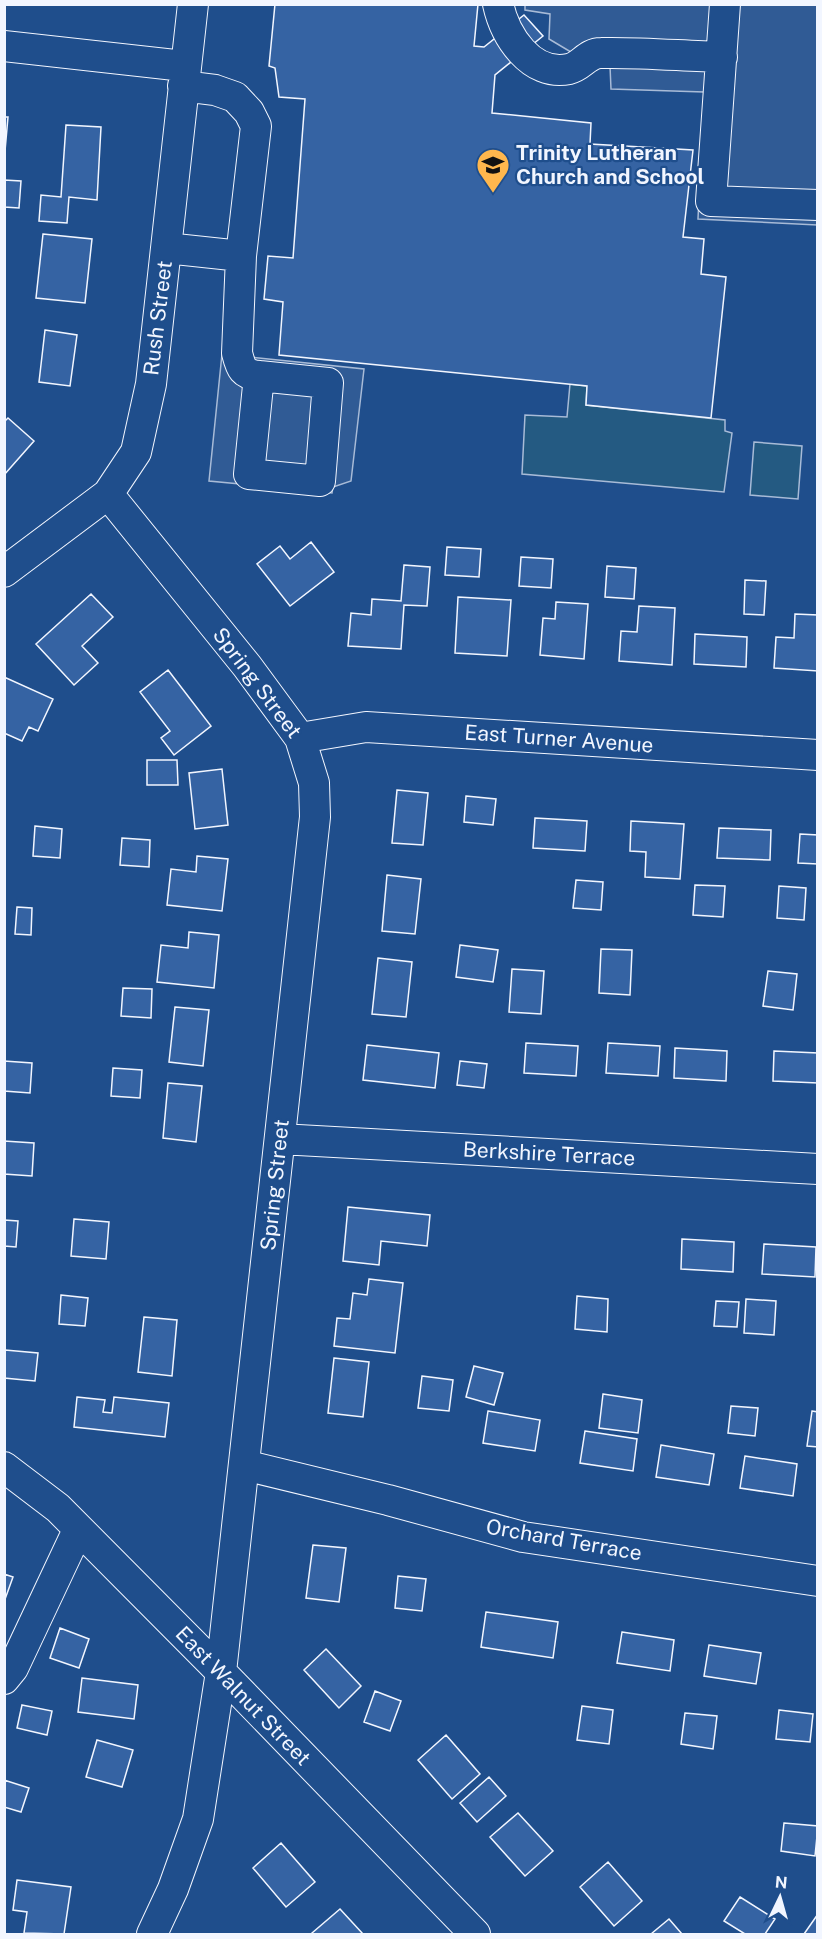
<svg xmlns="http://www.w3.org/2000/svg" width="822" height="1939" viewBox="0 0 822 1939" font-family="'Public Sans',sans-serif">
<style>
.green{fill:#245a82;stroke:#a8bbd7;stroke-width:1.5}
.parking{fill:#305b95;stroke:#a8bbd7;stroke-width:1.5}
.building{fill:#3563a3;stroke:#f2f6ff;stroke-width:1.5}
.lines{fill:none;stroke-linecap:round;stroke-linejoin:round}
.minor-casing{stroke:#f2f6ff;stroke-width:32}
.minor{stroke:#1f4e8c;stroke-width:30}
.labels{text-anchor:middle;stroke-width:4.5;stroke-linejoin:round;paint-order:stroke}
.poi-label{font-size:21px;font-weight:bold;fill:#f2f6ff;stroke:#1f4e8c;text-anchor:start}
.street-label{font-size:21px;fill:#f2f6ff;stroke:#1f4e8c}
</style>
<rect width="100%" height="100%" fill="#1f4e8c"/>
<!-- green -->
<path class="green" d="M570,384L587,386L586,405L725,420V431L732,433L724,492L522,474L525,415L567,417Z
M754,442L802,446L798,499L750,495Z"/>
<!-- parking -->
<path class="parking" d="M525,4L817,5V225L698,219L704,92L611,89L610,66L591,64L549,39L550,14L525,10Z
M222,354L364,369L351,481L333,487L332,493L209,481Z"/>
<!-- building -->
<path class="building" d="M275,4H478L474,46L484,47L524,15L543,36L495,75L492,113L591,123L590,144L693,150L683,237L704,239L701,274L726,277L711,418L586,405L587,386L279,355L283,302L264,299L268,256L293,258L305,99L279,97L275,68L269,66Z
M4,117H8L5,151H4Z
M66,125L101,127L97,200L69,197L67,223L39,221L41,195L61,197Z
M4,180L21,181L19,208L4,207Z
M43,234L92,239L85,303L36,298Z
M45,330L77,335L70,386L39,382Z
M8,418L34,441L4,475V422Z
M311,542L334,572L290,606L257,564L280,546L290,559Z
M447,547L481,549L479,577L445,575Z
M521,557L553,559L551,588L519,586Z
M404,565L430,567L427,606L404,605L401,649L348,646L351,613L371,615L372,599L401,601Z
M607,566L636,568L634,599L605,597Z
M745,580L766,581L764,615L744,614Z
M91,594L113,617L82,646L98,663L74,685L36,644Z
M458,597L511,600L507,656L455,653Z
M556,602L588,604L584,659L540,655L543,618L555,619Z
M639,606L675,608L672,665L619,661L621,631L637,632Z
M795,614L818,615V671L774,668L776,637L794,638Z
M695,634L747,637L746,667L694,664Z
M168,670L211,726L174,755L161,738L170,731L140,692Z
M4,677L53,699L38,731L29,727L22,741L4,733Z
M147,760H177L178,785H147Z
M222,769L228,825L195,829L189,773Z
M397,790L428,793L423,845L392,843Z
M466,796L496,799L493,825L464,822Z
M535,818L587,821L585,851L533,848Z
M631,821L684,824L680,879L645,877L646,852L630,851Z
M35,826L62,829L60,858L33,856Z
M719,828L771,830L770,860L717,858Z
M800,834L818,835V864L798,863Z
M122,838L150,840L149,867L120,865Z
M197,856L228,859L222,911L167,905L171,869L196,872Z
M387,875L421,879L415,934L382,931Z
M576,880L603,882L601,910L573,908Z
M695,885L725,886L723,917L693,915Z
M779,886L806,888L804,920L777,918Z
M17,907L32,908L31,935L15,934Z
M189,932L219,935L214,988L157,982L161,945L188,948Z
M460,945L498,950L493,982L456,977Z
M601,949L632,950L630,995L599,993Z
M378,958L412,962L406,1017L372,1014Z
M512,969L544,971L541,1014L509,1012Z
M768,971L797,974L793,1010L763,1006Z
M123,988L152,989L151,1018L121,1016Z
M175,1007L209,1010L203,1066L169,1062Z
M526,1043L578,1046L576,1076L524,1073Z
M608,1043L660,1046L658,1076L606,1073Z
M367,1045L439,1053L435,1088L363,1080Z
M675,1048L727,1051L726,1081L674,1078Z
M774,1051L818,1053V1083L773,1081Z
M4,1061L32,1063L30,1093L4,1091Z
M460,1061L487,1064L484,1088L457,1085Z
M113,1068L142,1070L140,1098L111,1096Z
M168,1083L202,1086L196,1142L163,1138Z
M4,1141L34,1143L32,1176L4,1174Z
M348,1207L430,1215L427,1246L381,1241L379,1265L343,1261Z
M74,1219L109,1222L106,1259L71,1256Z
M4,1220L18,1221L16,1247L4,1246Z
M682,1239L734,1242L733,1272L681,1269Z
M764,1244L816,1247L815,1277L762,1274Z
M369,1279L403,1283L395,1353L334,1346L337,1318L350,1319L353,1293L367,1295Z
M61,1295L88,1298L85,1326L59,1324Z
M577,1296L608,1299L607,1332L575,1329Z
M746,1299L776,1301L774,1335L744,1333Z
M716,1301L739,1302L737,1327L714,1326Z
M144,1317L177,1320L172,1376L138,1372Z
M5,1350L38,1353L35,1381L4,1378Z
M334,1358L369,1362L363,1417L328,1413Z
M474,1366L503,1373L494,1405L466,1397Z
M422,1376L453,1380L449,1411L418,1408Z
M603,1394L642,1400L638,1433L599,1428Z
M77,1397L105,1400L103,1412L112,1413L114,1397L169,1403L165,1437L74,1427Z
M731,1406L758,1408L755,1436L728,1433Z
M488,1411L540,1420L535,1451L483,1443Z
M812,1411L818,1412V1447L807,1446Z
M585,1431L637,1439L633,1471L580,1463Z
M661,1445L714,1454L709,1485L656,1477Z
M745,1456L797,1464L793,1496L740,1488Z
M313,1545L346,1548L339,1602L306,1598Z
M4,1574L13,1577L4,1602Z
M398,1576L426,1579L422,1611L395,1608Z
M486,1612L558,1622L553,1658L481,1647Z
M60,1628L89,1639L79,1668L50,1658Z
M622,1632L674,1640L670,1671L617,1663Z
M709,1645L761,1653L756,1684L704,1676Z
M326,1649L361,1686L339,1708L304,1670Z
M82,1678L138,1685L134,1719L78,1712Z
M375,1691L401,1701L390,1731L364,1722Z
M22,1705L52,1711L47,1735L17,1728Z
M582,1706L613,1710L609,1744L577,1740Z
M779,1710L813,1714L810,1742L776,1739Z
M685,1713L717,1716L713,1749L681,1744Z
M446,1735L480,1774L452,1799L418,1760Z
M97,1740L133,1750L122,1787L86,1777Z
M489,1777L506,1796L477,1822L460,1803Z
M4,1780L29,1788L21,1812L4,1807Z
M518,1813L553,1851L525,1876L490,1837Z
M784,1823L818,1826L815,1856L781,1851Z
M281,1843L315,1882L286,1907L253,1868Z
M608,1862L642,1901L614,1926L580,1887Z
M17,1880L71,1887L64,1934L24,1933L27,1912L13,1910Z
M740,1897L775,1919L765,1934H745L724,1921Z
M340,1909L363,1934H313L312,1933Z
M818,1914V1934H804Z
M669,1919L682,1934H651Z"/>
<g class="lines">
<!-- minor casing -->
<g class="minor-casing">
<path id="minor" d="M498,4C505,36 531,77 569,69C582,66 587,53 601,53C641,52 682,56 722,57
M725,4L711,201L818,205
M4,46L184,66
M166,248L241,256L256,126L249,112L235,97L215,90L183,86
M241,256L237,353C241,369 243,374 259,376L249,474L320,481L328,383L259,376
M108,494L247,666L300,738L314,783L315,817L221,1672L198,1819L173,1889L152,1934
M4,572L108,494L136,452L151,384L193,4
M300,738L366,727L818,755
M280,1139L818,1169
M244,1465L388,1500L523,1537L818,1581
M4,1467L58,1508L221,1672L475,1934
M4,1679L13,1668L78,1530"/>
</g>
<!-- minor -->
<use href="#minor" class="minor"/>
</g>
<!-- icons -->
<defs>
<g id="school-pin" transform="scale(1.725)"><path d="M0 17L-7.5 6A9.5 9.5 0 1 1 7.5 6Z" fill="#ffb74d" stroke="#1f4e8c"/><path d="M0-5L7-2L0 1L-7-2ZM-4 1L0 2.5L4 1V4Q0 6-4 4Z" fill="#111"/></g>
</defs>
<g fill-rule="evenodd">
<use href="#school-pin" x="493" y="165"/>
</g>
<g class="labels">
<!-- poi labels -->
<g class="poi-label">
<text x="516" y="160">Trinity Lutheran<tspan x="516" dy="24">Church and School</tspan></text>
</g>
<!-- street labels -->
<g class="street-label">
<text transform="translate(158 318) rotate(-83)" y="7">Rush Street</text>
<text transform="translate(257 683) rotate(53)" y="7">Spring Street</text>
<text transform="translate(559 739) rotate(4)" y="7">East Turner Avenue</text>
<text transform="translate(549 1154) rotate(3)" y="7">Berkshire Terrace</text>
<text transform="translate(275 1185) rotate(-84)" y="7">Spring Street</text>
<text transform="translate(564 1540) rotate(10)" y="7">Orchard Terrace</text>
<text transform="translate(243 1696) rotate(46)" y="7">East Walnut Street</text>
</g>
</g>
<!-- border -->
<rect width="822" height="1939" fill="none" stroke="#f2f6ff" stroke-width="12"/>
<!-- north arrow -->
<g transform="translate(780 1897) rotate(5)" stroke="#1f4e8c" stroke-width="4.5" paint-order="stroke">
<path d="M0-4.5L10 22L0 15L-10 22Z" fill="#f2f6ff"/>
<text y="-9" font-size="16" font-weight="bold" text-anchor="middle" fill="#f2f6ff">N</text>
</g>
</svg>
